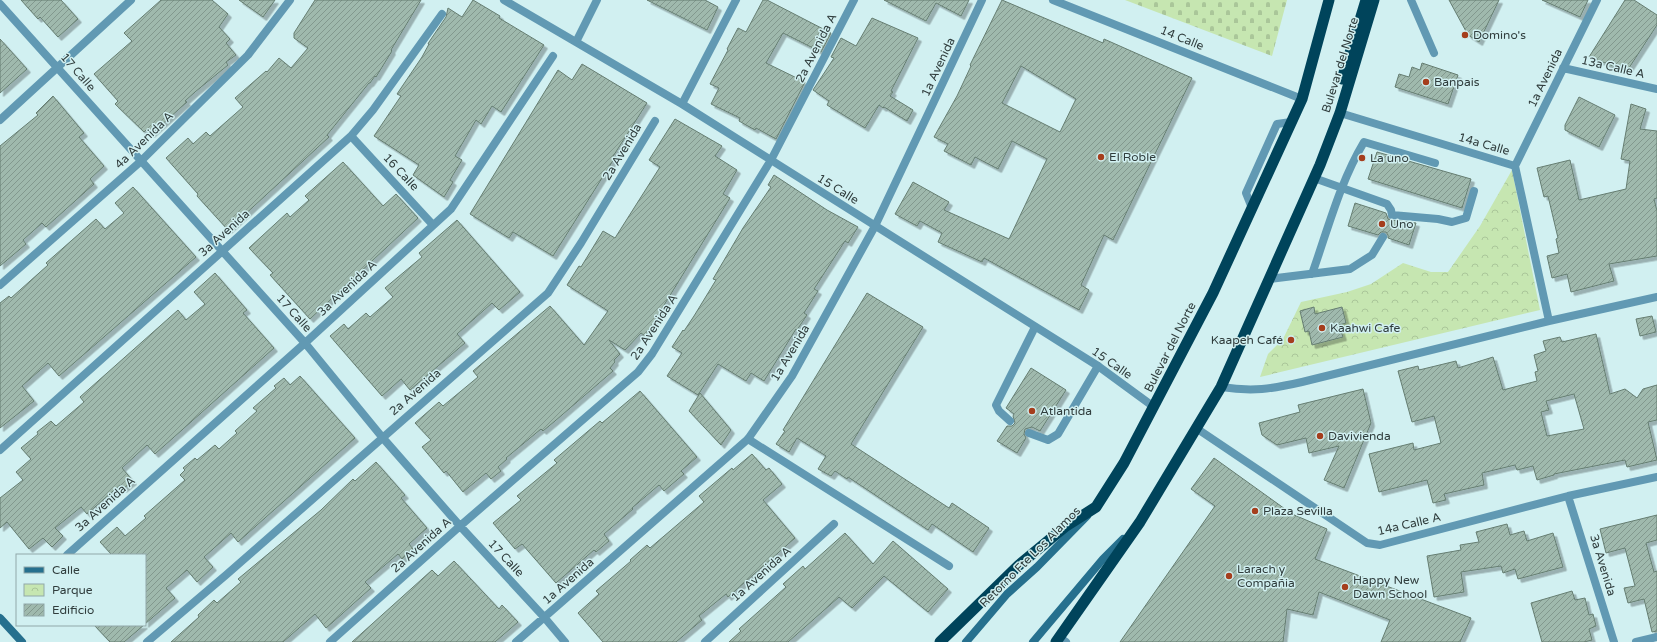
<svg xmlns="http://www.w3.org/2000/svg" width="1657" height="642" viewBox="0 0 1657 642" font-family="'Varela Round',sans-serif">
<style>
.cemetery{fill:url(#cemetery-stones)}
.park{fill:url(#park-crowns)}
.building{fill:url(#building-hatch);stroke:#657d71;fill-rule:evenodd;filter:url(#shadow)}
.lines{fill:none;stroke-linecap:round;stroke-linejoin:round}
.service{stroke:#6199b3;stroke-width:8}
.minor{stroke:#6199b3;stroke-width:8}
.secondary{stroke:#26708e;stroke-width:8}
.trunk{stroke:#00445b;stroke-width:11}
.poi-dot{fill:#a53e1d;stroke:#d1f0f1;stroke-width:1.5}
.labels{text-anchor:middle;stroke-width:3;stroke-linejoin:round;paint-order:stroke}
.poi-label{font-size:12px;fill:#303d3d;stroke:#d1f0f1;text-anchor:start}
.street-label{font-size:12px;fill:#303d3d;stroke:#d1f0f1}
</style>
<defs>
<pattern id="cemetery-stones" width="16" height="16" patternUnits="userSpaceOnUse"><rect width="16" height="16" fill="#c6e6b1"/><path d="M2 7V4a2 2 0 0 1 4 0v3zM10 15v-3a2 2 0 0 1 4 0v3z" fill="#aac699"/></pattern>
<pattern id="park-crowns" width="20" height="18" patternUnits="userSpaceOnUse"><rect width="20" height="18" fill="#c6e6b1"/><path d="M2 6a3 3 0 1 1 6 0M12 15a3 3 0 1 1 6 0" fill="none" stroke="#aac699"/></pattern>
<pattern id="building-hatch" width="6" height="6" patternUnits="userSpaceOnUse"><rect width="6" height="6" fill="#9fb9ad"/><path d="M-1 1l2-2M0 6l6-6M5 7l2-2" fill="none" stroke="#82988e"/></pattern>
<filter id="shadow"><feDropShadow dx="3.5" dy="3.5" stdDeviation="0" flood-color="#0004"/></filter>
</defs>
<rect width="100%" height="100%" fill="#d1f0f1"/>
<!-- cemetery -->
<path class="cemetery" d="M1125,0H1287L1272,56Z"/>
<!-- park -->
<path class="park" d="M1512,170L1540,310L1260,377L1268,354L1283,339L1301,302L1347,292L1371,284L1403,263L1431,272H1448L1480,226Z"/>
<!-- building -->
<path class="building" d="M21,0H61L78,19L58,37L40,17L38,19Z
M161,0H212L228,14L219,27L230,39L226,43L236,55L226,62L228,65L195,92L185,101L187,102L151,134L147,129L144,132L115,104L118,101L94,74L132,41L124,33Z
M239,0H275L263,17Z
M315,0H421L391,50L392,51L376,77L375,76L370,83H369L327,135L329,137L228,230L197,196L198,194L166,158L188,138L193,144L206,132L210,136L243,107L235,98L266,71L267,72L279,58L291,68L308,48L294,38V33Z
M473,0L500,16L499,18L544,45L501,112L492,106L481,124L476,120L455,156L462,160L450,180L453,182L444,197L413,175L419,165L374,136L401,96L397,94L399,91L422,57L429,44H428L429,42L446,17L448,8L462,17Z
M647,0H705L718,7L707,30Z
M763,0H767L831,33L821,52L783,33L766,63L805,82L776,139L756,128L755,130L739,121L740,118L711,104L719,88L710,84L728,50L727,49L738,28L746,32Z
M884,0H969L961,16L936,3L926,21Z
M1002,0L1103,43L1104,39L1192,78L1113,240L1104,235L1081,285L1089,290L1079,310L984,258L982,262L938,242L942,233L920,221L917,226L895,214L913,182L949,202L944,210L1009,239L1047,159L1012,141L998,169L975,157L971,165L944,151L948,144L934,137L957,96L971,66L970,65ZM1021,66L1076,99L1060,132L1002,103Z
M1449,0H1499L1479,42L1468,35Z
M1542,0H1588L1580,17Z
M1625,0H1634L1657,15V25L1627,71L1589,57Z
M872,18L918,38L891,91L893,92L890,96L913,110L907,121L884,107L883,108L879,105L865,128L827,105L829,101L813,90L834,58L831,57L841,38L856,46Z
M0,39L27,69L0,93Z
M1422,63L1458,75L1448,104L1395,87L1399,74L1409,77L1412,67L1420,70Z
M582,64L647,103L612,158L614,159L553,256L513,232L509,238L470,214L558,70L572,80Z
M53,96L84,133L79,137L104,166L90,179L94,184L46,227L42,223L23,240L26,244L0,266V146L38,115L36,113Z
M1579,97L1615,115L1599,147L1565,130V125Z
M1631,104L1646,109L1640,129L1657,131V198L1654,199L1657,211V256L1609,264L1614,281L1571,292L1567,274L1552,278L1547,256L1559,253L1556,239L1558,238L1548,196L1544,197L1537,168L1570,160L1579,200L1626,189L1630,161L1621,159Z
M675,119L722,146L715,156L737,170L723,194L730,198L645,336L641,333L625,350L609,340L620,354L614,360L615,362L610,368L613,371L555,421L543,431L541,429L506,458L507,459L498,467L501,471L491,479L486,473L463,492L446,471L444,473L422,447L431,440L415,423L439,402L443,406L478,377L473,371L550,306L584,345L608,311L567,285L579,266L581,267L603,231L615,238L660,167L649,160Z
M1377,152L1471,179L1462,208L1368,179Z
M343,162L383,206L396,194L418,218L310,319L270,275L273,273L249,248L287,213L290,217L309,200L305,196Z
M774,175L827,210L858,227L848,243L845,241L814,289L818,291L804,313L807,315L797,330L796,329L764,381L751,373L746,381L718,364L698,395L667,376L682,353L672,347L683,330L684,331L694,316L716,280L713,279L743,228L771,187L768,185Z
M133,187L196,257L59,376L48,363L22,386L34,401L0,428V303L9,296L11,298L48,265L46,263L96,219L105,229L124,213L115,203Z
M1355,203L1386,213L1388,219L1391,220L1416,223L1409,245L1388,238V235L1386,232H1381L1378,235L1348,226Z
M457,220L520,292L499,310L492,303L457,334L465,343L410,390L401,379L382,396L330,336L344,324L348,329L366,313L370,317L393,297L385,288L422,257L419,253Z
M215,273L247,310L243,313L274,348L155,454L147,445L122,468L133,481L123,489L120,485L87,514L81,507L55,528L63,536L52,547L43,538L29,549L7,522L0,528V498L23,480L16,472L31,459L21,448L38,434L37,432L51,421L56,426L84,402L80,397L178,310L186,320L205,304L194,292Z
M867,293L923,327L851,444L949,508L952,503L989,528L973,552L932,524L928,530L848,477L847,479L835,471L831,476L818,469L826,456L797,438L789,452L776,444L785,431L783,430Z
M1314,307L1315,314L1342,307L1346,323L1339,325L1343,337L1312,345L1309,331L1305,332L1300,311Z
M1652,316L1656,332L1640,336L1636,319Z
M1596,334L1610,394L1625,389L1637,398L1643,389L1657,385V420L1648,422L1657,460L1627,467L1625,460L1554,474V475L1537,480L1533,466L1517,470L1515,465L1482,473L1484,485L1444,494L1446,500L1433,503L1427,480L1379,492L1369,454L1413,443L1414,450L1441,443L1434,416L1412,422L1398,371L1418,366L1419,370L1456,361L1458,368L1493,357L1503,390L1537,381L1535,372L1538,371L1534,355L1546,351L1543,341L1560,337L1562,342ZM1574,394L1584,429L1547,436L1541,412L1549,410L1546,401Z
M1031,368L1066,390L1040,431L1032,427L1025,429L1024,434L1026,438L1017,453L997,441L1007,426H1012L1015,423L1013,416L1014,414L1006,408Z
M300,376L355,438L238,542L231,533L204,557L213,567L197,582L187,570L166,588L175,598L145,624V555H112L100,542L117,527L125,536L146,518L144,516L185,480L180,475L185,470L183,468L195,458L197,460L215,445L219,449L237,433L235,431L257,411L253,408L276,388L274,386L284,378L290,385Z
M1363,389L1371,423L1344,488L1324,480L1339,446L1309,453L1306,438L1277,445L1262,435L1259,423L1300,412L1298,405Z
M640,391L697,457L681,471L684,474L664,491L659,485L632,508L633,509L604,534L609,541L596,552L594,550L556,583L522,544L515,549L493,523L521,500L517,496L557,463L554,460L600,421L602,423Z
M700,393L731,430L721,445L689,411Z
M752,454L766,470L769,468L782,484L763,500L795,538L728,597L726,594L699,616L702,620L676,642H603L578,613L599,594L596,591L631,561L630,560L647,545L650,548L704,502L699,496L732,468L733,470Z
M1214,458L1292,514L1327,529L1315,559L1471,618L1460,642H1381L1390,620L1319,592L1313,615L1287,609L1283,642H1120L1215,506L1191,489Z
M376,462L405,495L401,498L427,528L409,544L413,549L402,559L398,554L365,582L371,588L333,622L326,628L315,614L283,642H171L199,617L198,615L214,600L217,603L241,582L238,579L321,510L353,479L355,481Z
M1657,515V540L1646,543L1654,572L1657,571V631L1652,632L1644,599L1628,603L1624,588L1635,586L1625,548L1606,553L1600,529Z
M1507,524L1510,535L1524,531L1527,541L1553,533L1563,567L1518,579L1515,569L1503,573L1501,566L1461,572L1464,592L1434,597L1427,556L1461,550L1460,545L1479,542L1476,532Z
M845,533L873,564L893,541L948,589L928,612L884,576L852,608L839,597L788,642H729L741,631L739,629L786,587L783,584L803,566L805,569Z
M454,561L499,609L502,605L518,622L495,642H352L432,570L438,576Z
M1572,591L1575,600L1585,598L1589,615L1593,614L1596,626L1589,629L1592,640L1584,642H1542L1531,603Z
M94,625H144L124,642H110Z"/>
<g class="lines">
<!-- service -->
<path class="service" d="M1411,0L1434,53
M1314,178L1387,204L1391,210L1392,215L1438,219L1452,222L1466,218L1474,191
M1252,208L1246,193L1277,124L1291,122
M1312,274C1328,229 1340,182 1364,142L1435,163
M1269,279L1350,269L1372,255L1383,237
M1010,421L999,411L996,405L1035,327
M1029,433L1048,440L1058,434L1098,366
M748,439L949,566"/>
<!-- minor -->
<path class="minor" d="M504,0L682,104L1098,366L1154,407
M1053,0L1302,99
M0,4L305,343L382,437L460,526L544,617L565,642
M576,42L597,0
M1563,68L1657,89
M682,104L736,0
M1340,113L1515,166L1549,321
M0,120L131,0
M351,136L433,225
M1515,166L1597,0
M0,285L140,162L248,55L290,0
M1221,387C1253,392 1271,389 1302,382L1549,321L1657,297
M1196,428L1367,543L1380,545L1568,496L1657,477
M0,450L351,136L373,110L442,14
M1568,496L1614,642
M67,555L305,343L451,209L553,56
M1059,637L1066,642
M147,642L226,575L548,293L581,243L655,121
M330,642L460,526L638,372L652,354L771,160L854,0
M516,642L748,439L792,376L875,226L982,0
M705,642L834,524
M1636,642L1657,637"/>
<!-- secondary -->
<path class="secondary" d="M0,618L22,642
M966,642L1007,594L1037,567L1087,516
M1033,642L1103,559L1123,539"/>
<!-- trunk -->
<path class="trunk" d="M1342,79L1366,0
M940,642L1019,565L1066,526L1096,507L1124,463L1213,293L1302,99L1329,0
M1056,642L1140,522L1221,387L1320,165L1340,113L1374,0"/>
</g>
<!-- markers -->
<g class="poi-dot">
<circle cx="1465" cy="35" r="4"/>
<circle cx="1426" cy="82" r="4"/>
<circle cx="1101" cy="157" r="4"/>
<circle cx="1362" cy="158" r="4"/>
<circle cx="1382" cy="224" r="4"/>
<circle cx="1322" cy="328" r="4"/>
<circle cx="1291" cy="340" r="4"/>
<circle cx="1032" cy="411" r="4"/>
<circle cx="1320" cy="436" r="4"/>
<circle cx="1255" cy="511" r="4"/>
<circle cx="1229" cy="576" r="4"/>
<circle cx="1345" cy="587" r="4"/>
</g>
<g class="labels">
<!-- poi labels -->
<g class="poi-label">
<text x="1473" y="39">Domino's</text>
<text x="1434" y="86">Banpais</text>
<text x="1109" y="161">El Roble</text>
<text x="1370" y="162">La uno</text>
<text x="1390" y="228">Uno</text>
<text x="1330" y="332">Kaahwi Cafe</text>
<text x="1283" y="344" text-anchor="end">Kaapeh Café</text>
<text x="1040" y="415">Atlantida</text>
<text x="1328" y="440">Davivienda</text>
<text x="1263" y="515">Plaza Sevilla</text>
<text x="1237" y="573">Larach y<tspan x="1237" dy="14">Compañia</tspan></text>
<text x="1353" y="584">Happy New<tspan x="1353" dy="14">Dawn School</tspan></text>
</g>
<!-- street labels -->
<g class="street-label">
<text transform="translate(1182 38) rotate(22)" y="4">14 Calle</text>
<text transform="translate(816 48) rotate(-63)" y="4">2a Avenida A</text>
<text transform="translate(1340 65) rotate(-73)" y="4">Bulevar del Norte</text>
<text transform="translate(938 67) rotate(-65)" y="4">1a Avenida</text>
<text transform="translate(1613 67) rotate(13)" y="4">13a Calle A</text>
<text transform="translate(78 72) rotate(49)" y="4">17 Calle</text>
<text transform="translate(1545 78) rotate(-64)" y="4">1a Avenida</text>
<text transform="translate(144 140) rotate(-44)" y="4">4a Avenida A</text>
<text transform="translate(1484 144) rotate(16)" y="4">14a Calle</text>
<text transform="translate(622 152) rotate(-59)" y="4">2a Avenida</text>
<text transform="translate(401 172) rotate(47)" y="4">16 Calle</text>
<text transform="translate(838 189) rotate(32)" y="4">15 Calle</text>
<text transform="translate(224 233) rotate(-42)" y="4">3a Avenida</text>
<text transform="translate(347 288) rotate(-43)" y="4">3a Avenida A</text>
<text transform="translate(294 313) rotate(48)" y="4">17 Calle</text>
<text transform="translate(654 327) rotate(-57)" y="4">2a Avenida A</text>
<text transform="translate(1170 347) rotate(-63)" y="4">Bulevar del Norte</text>
<text transform="translate(790 353) rotate(-59)" y="4">1a Avenida</text>
<text transform="translate(1112 363) rotate(35)" y="4">15 Calle</text>
<text transform="translate(415 392) rotate(-41)" y="4">2a Avenida</text>
<text transform="translate(105 504) rotate(-42)" y="4">3a Avenida A</text>
<text transform="translate(1409 524) rotate(-13)" y="4">14a Calle A</text>
<text transform="translate(421 545) rotate(-42)" y="4">2a Avenida A</text>
<text transform="translate(1030 557) rotate(-45)" y="4">Retorno Fte Los Alamos</text>
<text transform="translate(506 558) rotate(47)" y="4">17 Calle</text>
<text transform="translate(1603 565) rotate(73)" y="4">3a Avenida</text>
<text transform="translate(761 574) rotate(-42)" y="4">1a Avenida A</text>
<text transform="translate(568 581) rotate(-41)" y="4">1a Avenida</text>
</g>
</g>
<!-- legend -->
<rect x="16" y="554" width="130" height="72" fill="#d1f0f1" stroke="#91a8a9"/>
<rect x="24" y="567" width="20" height="6" fill="#26708e" stroke="#91a8a9"/>
<text x="52" y="574" font-size="12" fill="#303d3d">Calle</text>
<rect x="24" y="584" width="20" height="12" fill="url(#park-crowns)" stroke="#91a8a9"/>
<text x="52" y="594" font-size="12" fill="#303d3d">Parque</text>
<rect x="24" y="604" width="20" height="12" fill="url(#building-hatch)" stroke="#91a8a9"/>
<text x="52" y="614" font-size="12" fill="#303d3d">Edificio</text>
</svg>
